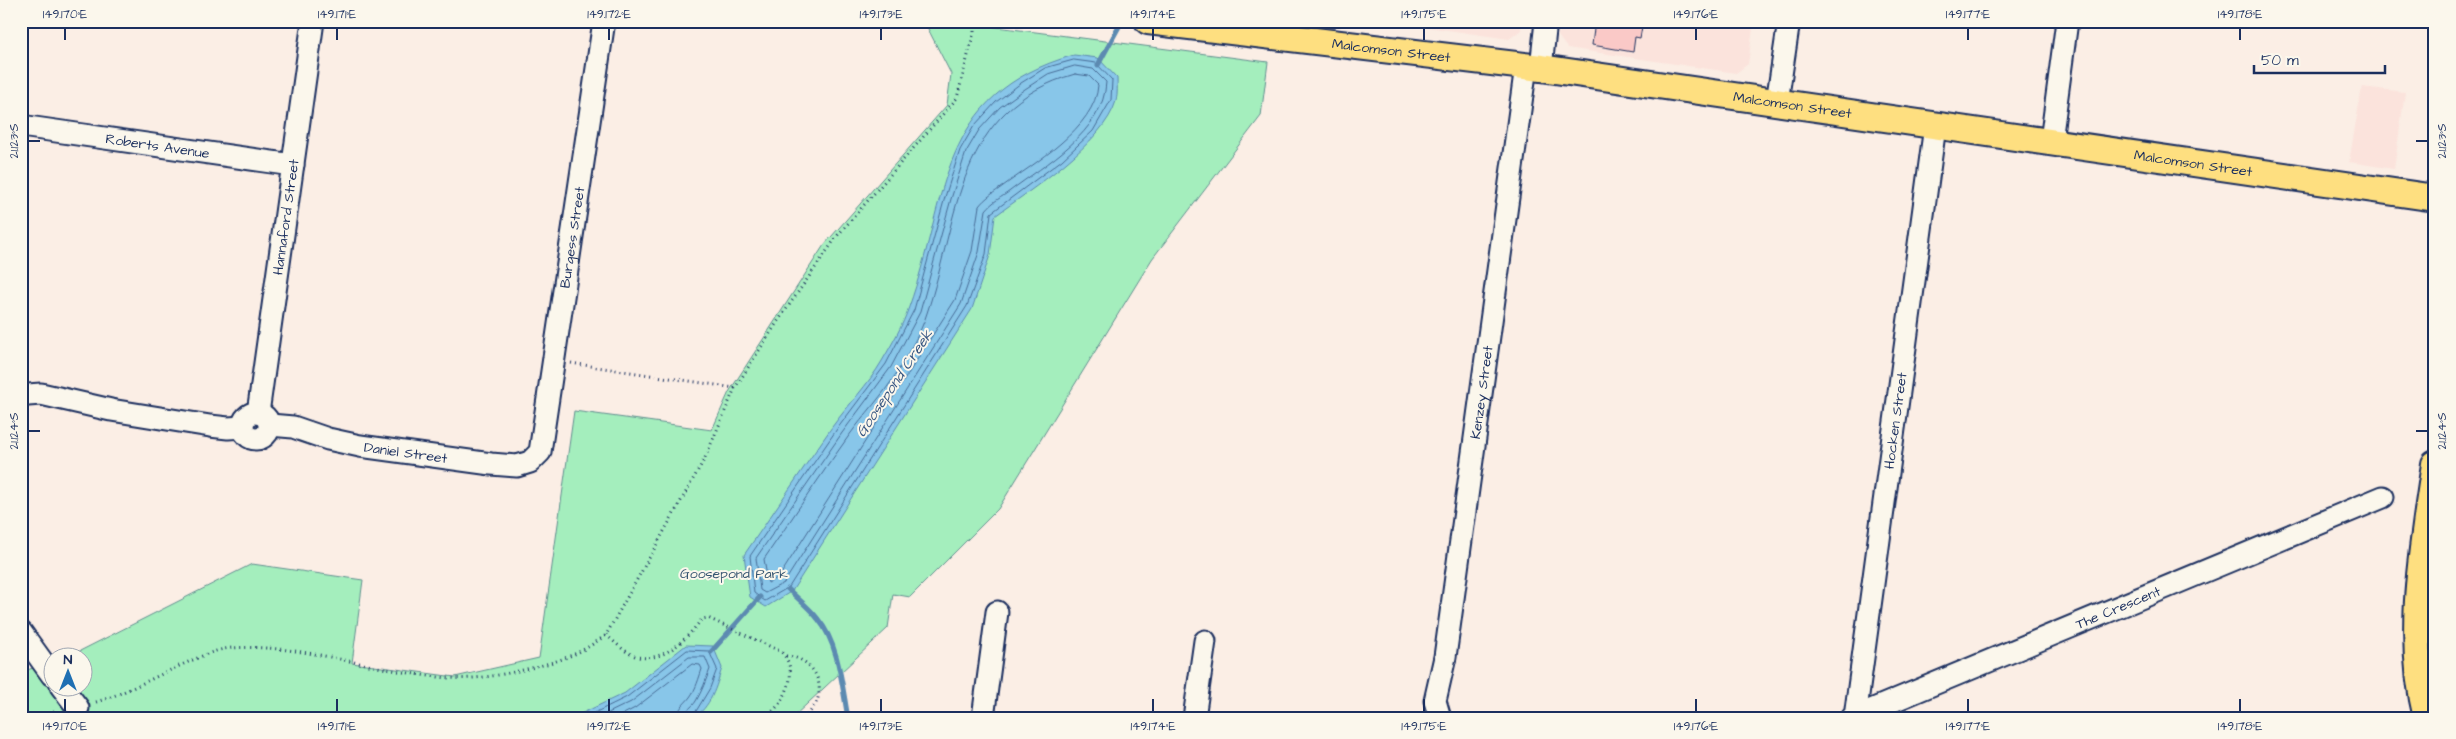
<svg xmlns="http://www.w3.org/2000/svg" width="2456" height="739" viewBox="0 0 2456 739" font-family="'Architects Daughter',sans-serif">
<style>
.built{fill:#fbe3dc}
.green{fill:#a4eebd;stroke:#608e8e}
.water{fill:#88c6e9;stroke:#5c8ab1}
.lines{fill:none;stroke-linecap:round;stroke-linejoin:round}
.shore{stroke:#476b96;stroke-width:1}
.stream{stroke:#5c8ab1;stroke-width:5}
.building{fill:#fac9c7;stroke:#1b2f5e}
.minor-casing{stroke:#1b2f5e;stroke-width:25}
.major-casing{stroke:#1b2f5e;stroke-width:30}
.path{stroke:#1b2f5e;stroke-width:3;stroke-dasharray:1 4;stroke-linecap:butt}
.minor{stroke:#fbf7ec;stroke-width:21}
.major{stroke:#fedf80;stroke-width:26}
.ticks{fill:none;stroke:#1b2f5e;stroke-width:2}
.labels{text-anchor:middle;stroke-width:4;stroke-linejoin:round;paint-order:stroke}
.street-label{font-size:14px;fill:#1b2f5e;stroke:#fbf7ec}
.park-label{font-size:14px;fill:#365571;stroke:#fbf7ec}
.water-label{font-size:15px;font-style:italic;fill:#365581;stroke:#fbf7ec}
.neatline{fill:none;stroke:#1b2f5e;stroke-width:2}
.ticks-label{font-size:12px;text-anchor:middle;fill:#1b2f5e}
</style>
<rect width="100%" height="100%" fill="#fbeee5"/>
<filter id="ink" filterUnits="userSpaceOnUse"><feTurbulence type="fractalNoise" baseFrequency=".02" numOctaves="2"/><feDisplacementMap in="SourceGraphic" scale="10" xChannelSelector="R" yChannelSelector="G"/><feConvolveMatrix kernelMatrix="1 2 1 2 8 2 1 2 1" color-interpolation-filters="sRGB"/></filter>
<g filter="url(#ink)">
<!-- built -->
<path class="built" d="M1386,21H1522L1521,30L1509,39Z
M1560,21H1754L1748,64L1736,73L1567,48L1558,36Z
M2362,87L2405,92L2394,169L2349,162Z"/>
<!-- green -->
<path class="green" d="M924,21H950L1268,62L1261,116L1152,259L998,509L910,597L893,594L888,628L792,718H21V672L42,665L52,686H82V656H70L252,564L363,580L352,663L455,677L539,658L574,411L712,430L729,392L824,245L947,105L951,74Z"/>
<!-- water -->
<path class="water" d="M1074,55L1098,58L1117,78C1117,85 1118,94 1116,101C1104,143 1030,190 995,216L990,255L972,309L792,591L766,607L750,597L744,555C773,513 802,470 832,427C848,405 868,385 882,361C892,344 903,325 909,307C949,196 936,94 1074,55Z
M686,645L713,646L722,668C716,687 711,707 693,718H572L625,693Z"/>
<g class="lines">
<!-- shore -->
<path class="shore" d="M1074,60L1096,63L1112,80L1111,100L1093,131L1062,160L991,213L986,254L967,306L789,587L765,601L754,593L750,556L837,429L886,364L914,310L945,197L960,150L974,126L996,102L1021,83L1045,68Z
M1075,66L1093,69L1106,82C1104,132 1045,164 1010,191C1002,197 992,202 986,210L979,252L961,304L784,583L765,593L760,590L756,558L842,433L891,367L920,312L951,199L966,152L979,130L1000,107L1025,89L1048,74Z
M1075,74L1089,76L1098,85C1096,127 1033,164 1003,186C995,192 985,198 979,206L972,251L955,300L779,577L768,583L764,559C792,519 819,477 848,437C864,415 884,394 898,371C908,353 921,333 927,313C960,215 955,108 1075,74Z
M584,718L627,697L687,650L709,651L717,669L710,688L692,718
M598,718L631,702L689,657H705L710,669C706,680 702,691 696,701C692,708 686,708 685,718
M616,718L635,708L692,664L700,665L702,669C699,678 696,689 690,697C684,705 678,707 678,718"/>
<!-- stream -->
<path class="stream" d="M1098,65L1122,21
M788,589C798,599 810,608 818,619C839,644 842,686 848,718
M711,652L760,597"/>
</g>
<!-- building -->
<path class="building" d="M1595,21H1643L1640,38L1635,37L1633,52L1592,45Z"/>
<g class="lines">
<!-- minor casing -->
<g class="minor-casing">
<g id="minor">
<path d="M1541,68L1546,21"/>
<path d="M1777,102L1789,21"/>
<path id="s1" d="M21,126L293,165"/>
<path d="M2051,141L2067,21"/>
<path d="M28,395L41,394L111,410L210,426L228,428L243,427"/>
<circle cx="256" cy="426" r="13"/>
<path id="s2" d="M258,413L313,21"/>
<path id="s3" d="M270,425L293,427L328,439L360,446L491,464L517,466L530,462L540,452L604,21"/>
<path d="M21,632L52,675"/>
<path d="M61,686L78,708"/>
<path id="s4" d="M1855,717L1935,126"/>
<path d="M983,718L997,612"/>
<path d="M1194,718L1205,641"/>
<path id="s5" d="M1440,718L1435,701L1445,657L1526,66"/>
<path id="s6" d="M1852,718L2383,497"/>
</g>
</g>
<!-- major casing -->
<g class="major-casing">
<g id="major">
<path id="s7" d="M1148,21L1541,68L2435,198"/>
<path d="M2427,718C2406,635 2423,546 2435,464"/>
</g>
</g>
<!-- path -->
<path class="path" d="M571,363L735,388
M606,635C615,642 626,654 638,657C666,662 687,638 702,619L708,618L780,651C802,670 785,705 764,718
M786,656C807,657 824,676 818,698C816,705 810,712 805,718
M96,702C126,693 156,676 186,663C200,657 216,649 232,648C305,643 377,673 449,678C475,680 502,675 527,669C560,661 579,655 606,635L705,458L735,388L778,321L838,235L957,98L974,32V21
M29,718L58,711"/>
<!-- minor -->
<use href="#minor" class="minor"/>
<!-- major -->
<use href="#major" class="major"/>
</g>
</g>
<!-- ticks -->
<path class="ticks" d="M65,28V40M337,28V40M609,28V40M881,28V40M1153,28V40M1424,28V40M1696,28V40M1968,28V40M2240,28V40M28,141H40M2416,141H2428M28,431H40M2416,431H2428M65,699V712M337,699V712M609,699V712M881,699V712M1153,699V712M1424,699V712M1696,699V712M1968,699V712M2240,699V712"/>
<g class="labels">
<!-- street labels -->
<g class="street-label">
<text dy="5" stroke="none"><textPath href="#s7" startOffset="245">Malcomson Street</textPath></text>
<text dy="5" stroke="none"><textPath href="#s7" startOffset="650">Malcomson Street</textPath></text>
<text dy="5" stroke="none"><textPath href="#s1" startOffset="138">Roberts Avenue</textPath></text>
<text dy="5" stroke="none"><textPath href="#s7" startOffset="1055">Malcomson Street</textPath></text>
<text dy="5" stroke="none"><textPath href="#s2" startOffset="198">Hannaford Street</textPath></text>
<text dy="5" stroke="none"><textPath href="#s3" startOffset="496">Burgess Street</textPath></text>
<text dy="5" stroke="none"><textPath href="#s5" startOffset="330">Kenzey Street</textPath></text>
<text dy="5" stroke="none"><textPath href="#s4" startOffset="299">Hocken Street</textPath></text>
<text dy="5" stroke="none"><textPath href="#s3" startOffset="139">Daniel Street</textPath></text>
<text dy="5" stroke="none"><textPath href="#s6" startOffset="288">The Crescent</textPath></text>
</g>
<!-- park labels -->
<g class="park-label">
<text x="734" y="578">Goosepond Park</text>
</g>
<!-- water labels -->
<g class="water-label">
<text transform="translate(894 383) rotate(-56)" y="5">Goosepond Creek</text>
</g>
</g>
<!-- margin -->
<rect width="2456" height="739" fill="none" stroke="#fbf7ec" stroke-width="55"/>
<!-- north arrow -->
<g transform="translate(68 672)"><circle r="24" fill="#fbf7ec" stroke="#a1a7b3"/>
<path d="M0-4L9 19L0 12L-9 19Z" fill="#1f6fb2"/>
<text y="-8" font-size="14" font-weight="bold" text-anchor="middle" fill="#1b2f5e">N</text>
</g>
<!-- scale -->
<path d="M2254 65v8h131v-8" fill="none" stroke="#1b2f5e" stroke-width="2.5"/>
<text x="2261" y="65" font-size="15" fill="#1b2f5e" stroke="#fbf7ec" stroke-width="4" paint-order="stroke">50 m</text>
<rect x="28" y="28" width="2400" height="684" class="neatline"/>
<g class="ticks-label">
<text x="65" y="18">149.170°E</text>
<text x="337" y="18">149.171°E</text>
<text x="609" y="18">149.172°E</text>
<text x="881" y="18">149.173°E</text>
<text x="1153" y="18">149.174°E</text>
<text x="1424" y="18">149.175°E</text>
<text x="1696" y="18">149.176°E</text>
<text x="1968" y="18">149.177°E</text>
<text x="2240" y="18">149.178°E</text>
<text transform="translate(14 141) rotate(-90)" y="4">21.123°S</text>
<text transform="translate(2442 141) rotate(-90)" y="4">21.123°S</text>
<text transform="translate(14 431) rotate(-90)" y="4">21.124°S</text>
<text transform="translate(2442 431) rotate(-90)" y="4">21.124°S</text>
<text x="65" y="730">149.170°E</text>
<text x="337" y="730">149.171°E</text>
<text x="609" y="730">149.172°E</text>
<text x="881" y="730">149.173°E</text>
<text x="1153" y="730">149.174°E</text>
<text x="1424" y="730">149.175°E</text>
<text x="1696" y="730">149.176°E</text>
<text x="1968" y="730">149.177°E</text>
<text x="2240" y="730">149.178°E</text>
</g>
</svg>
